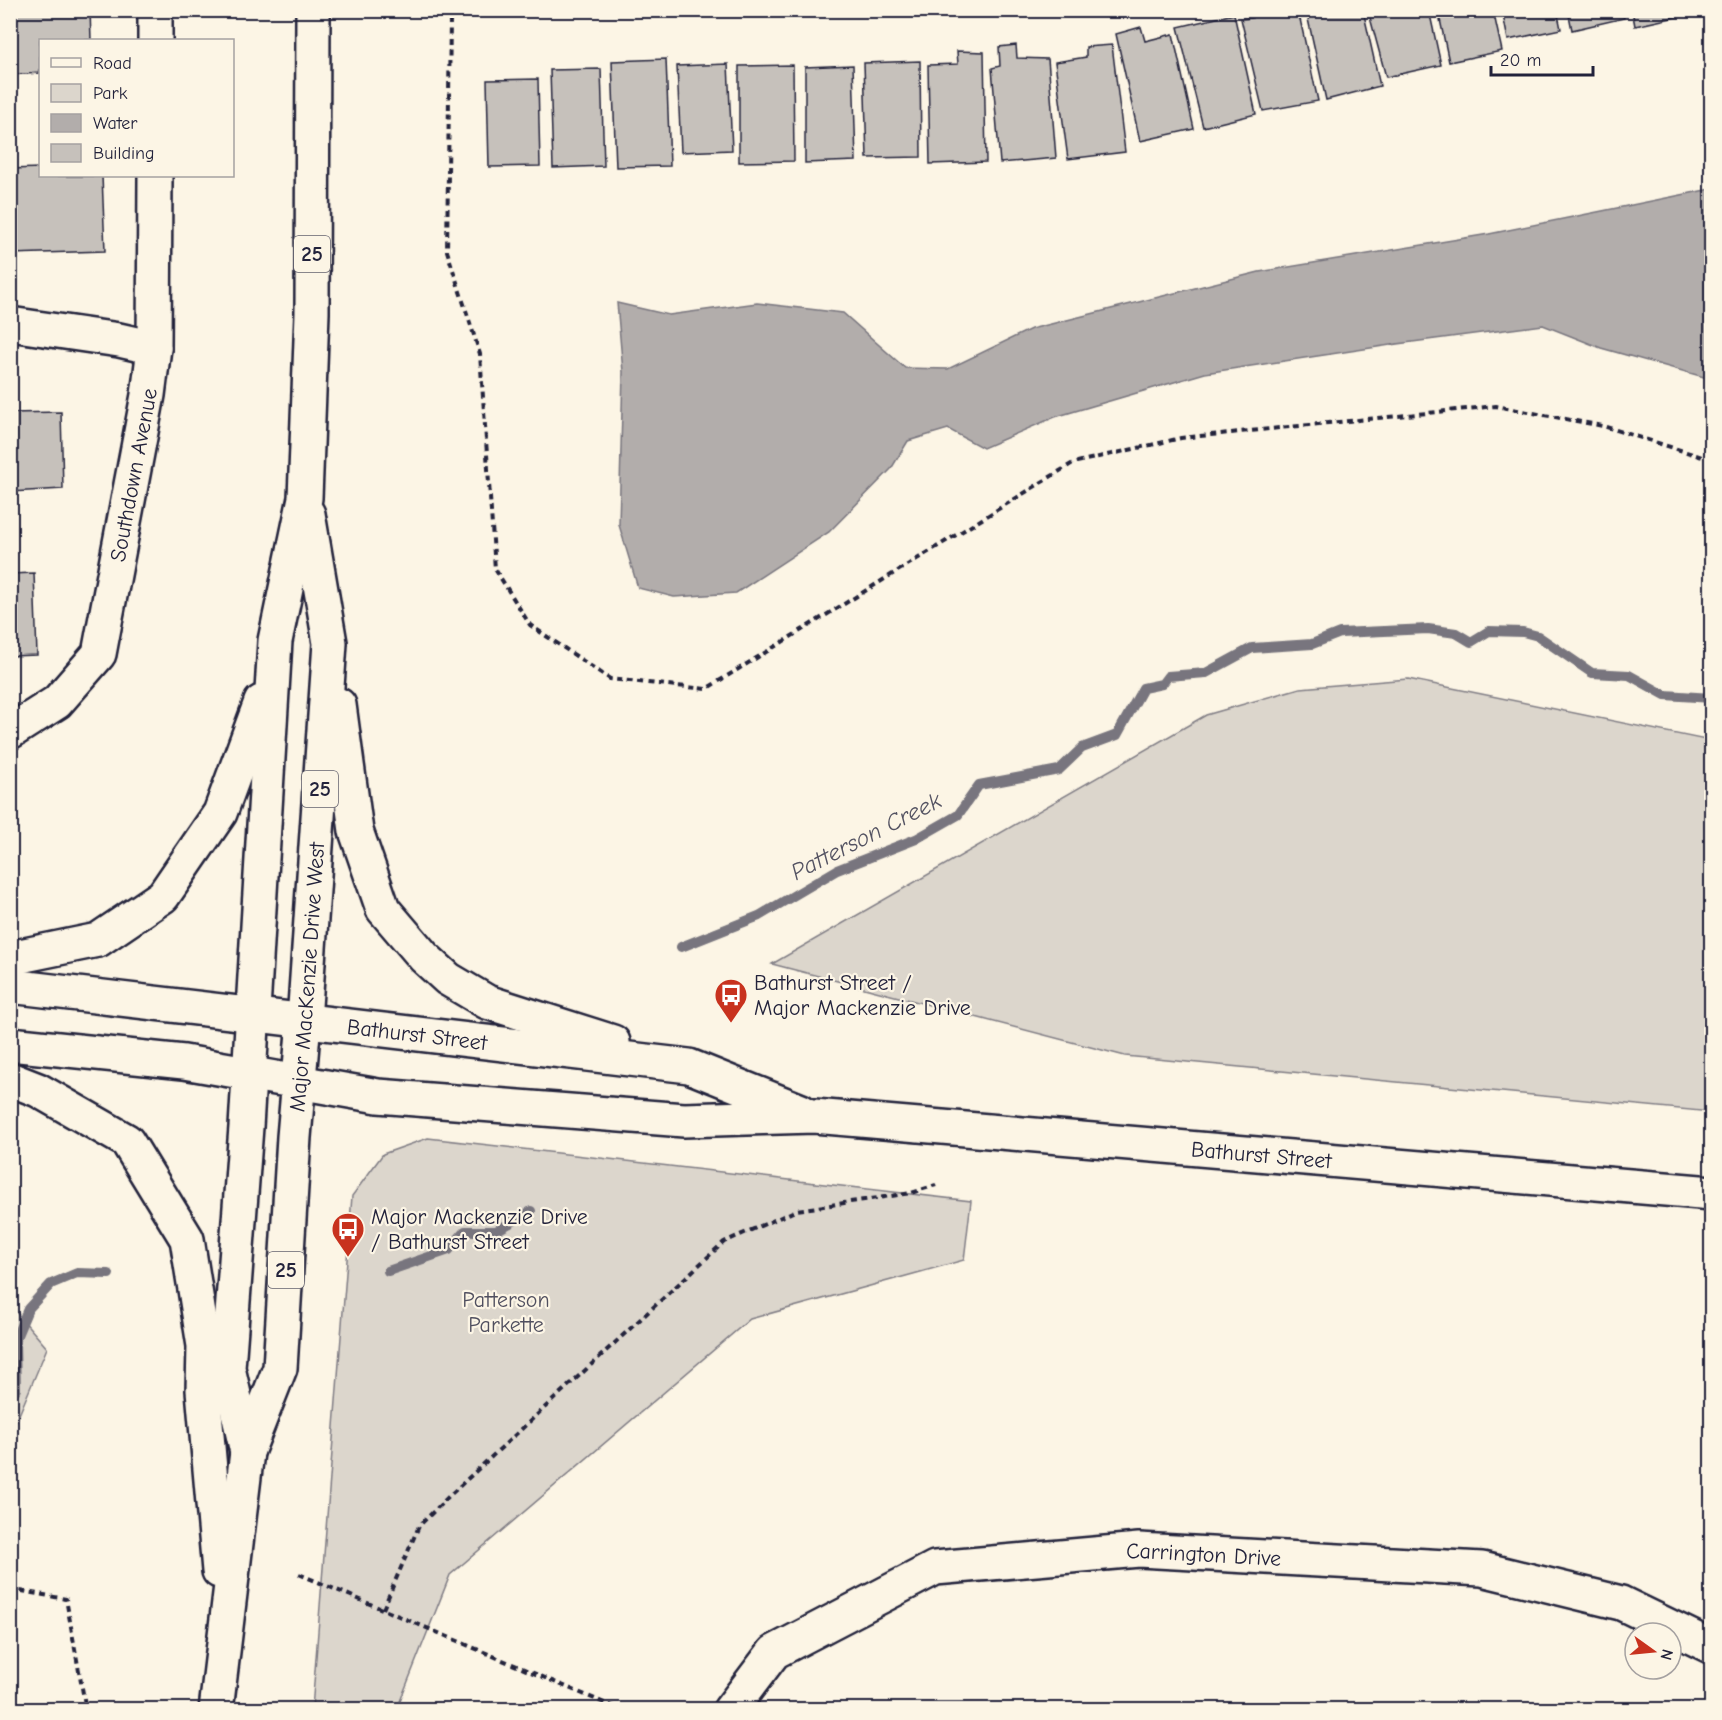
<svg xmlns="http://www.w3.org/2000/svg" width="1722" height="1720" viewBox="0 0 1722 1720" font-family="'Comic Neue',sans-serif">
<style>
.green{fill:#dcd6cc;stroke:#7f7c84;stroke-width:1.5}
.water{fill:#b2adab;stroke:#78757e;stroke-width:1.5}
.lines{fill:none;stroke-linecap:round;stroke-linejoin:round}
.stream{stroke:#78757e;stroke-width:10}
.building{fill:#c6c1bb;stroke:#22223b;stroke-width:1.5}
.minor-casing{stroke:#22223b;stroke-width:38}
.major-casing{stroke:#22223b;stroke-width:38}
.path{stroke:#22223b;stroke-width:4;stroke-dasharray:6 4.5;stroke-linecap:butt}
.minor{stroke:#fcf5e5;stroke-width:33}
.major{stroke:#fcf5e5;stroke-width:33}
.labels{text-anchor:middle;stroke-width:4.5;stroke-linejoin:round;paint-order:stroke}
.shield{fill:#fcf5e5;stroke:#63616e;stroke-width:1.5}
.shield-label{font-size:21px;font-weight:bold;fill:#22223b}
.street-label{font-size:22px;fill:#22223b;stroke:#fcf5e5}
.poi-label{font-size:22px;fill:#22223b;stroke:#fcf5e5;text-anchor:start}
.park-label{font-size:22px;fill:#504f5f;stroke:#fcf5e5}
.water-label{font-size:24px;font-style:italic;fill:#545362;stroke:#fcf5e5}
</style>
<rect width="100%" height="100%" fill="#fcf5e5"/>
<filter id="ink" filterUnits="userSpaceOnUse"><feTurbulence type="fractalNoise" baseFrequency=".0167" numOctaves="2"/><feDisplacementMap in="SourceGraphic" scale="12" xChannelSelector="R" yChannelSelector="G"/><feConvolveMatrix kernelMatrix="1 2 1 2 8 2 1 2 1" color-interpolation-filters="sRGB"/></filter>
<g filter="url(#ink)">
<!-- green -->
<path class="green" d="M1408,679L1711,741V1112L1125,1056L772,964L1206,715L1300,688Z
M428,1138L971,1201L964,1260L750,1319L450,1575L397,1709H312L352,1196L383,1154Z
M11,1306L47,1348L11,1434Z"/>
<!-- water -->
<path class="water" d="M1711,189V379L1601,348L1543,325L1397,344L1205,373L1055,417L983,448L948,429L908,441L891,469L829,532L736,593L674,597L638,588L619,525L623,372L617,303L669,315L757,303L843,313L905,368L948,369L1031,329L1259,272L1489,234Z"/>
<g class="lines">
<!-- stream -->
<path class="stream" d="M681,947L759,916L837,870L916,839L958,815L979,785L1059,770L1082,748L1117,735L1143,688L1162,684L1168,676L1206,673L1252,648L1312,644L1340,633L1428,629L1456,633L1471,642L1489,631L1523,632L1538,636L1592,673L1629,675L1665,695L1712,698
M388,1271L449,1250L465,1231H496L531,1211
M10,1399L16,1389L15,1340L28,1309L51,1284L77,1273L109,1274"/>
</g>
<!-- building -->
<path class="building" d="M10,10H90L91,40H40V73L10,75Z
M1251,10H1298L1318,101L1263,111L1241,19L1252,18Z
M1306,10H1363L1380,86L1326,100Z
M1368,10H1429L1441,65L1386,77Z
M1438,10H1493L1502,51L1449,62Z
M1502,10H1557L1561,29L1508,40Z
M1568,10H1623L1624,18L1572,30Z
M1632,10H1689L1690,14L1635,26Z
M1234,14L1256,114L1203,127L1178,27Z
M1141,27L1145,41L1173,34L1194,129L1140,141L1116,34Z
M1016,45L1017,58L1048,59L1056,158L1000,163L992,68L1000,66L999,47Z
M1112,45L1125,152L1068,159L1055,62L1086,57V47Z
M957,51L984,52L986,162L930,164L928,65L958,64Z
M666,59L670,166L616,167L612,61Z
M920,61L921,157L867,158L864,63Z
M728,64L732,150L681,152L677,66Z
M793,65L794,161L739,162V66Z
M853,65L856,161L805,163V67Z
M601,69L604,166L553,168L550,70Z
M538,79L540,166L489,167L487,80Z
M40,168V176H102L105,251L10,254V169Z
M61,412L63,489L10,492V413Z
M34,573L37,655L10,656V574Z"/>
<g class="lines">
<!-- minor casing -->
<g class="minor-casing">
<g id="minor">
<path d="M155,40V10"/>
<path d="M10,324L119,340L154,348"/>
<path id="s1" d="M10,732L57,702L99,654L148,395L154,348L155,176"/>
<path id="s2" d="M730,1710L774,1652L935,1568L1139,1550L1482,1569L1621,1603L1712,1647"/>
</g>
</g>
<!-- major casing -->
<g class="major-casing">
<g id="major">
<path d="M339,705L356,831L383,909L424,957L448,979L487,1002L613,1042"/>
<path d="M10,958L98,940L163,896L220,813L261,702"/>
<path id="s3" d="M10,986L689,1066L801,1111"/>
<path id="s4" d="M10,1044L184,1062L378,1096L684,1120L814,1116L1712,1193"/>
<path d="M10,1079L38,1090L127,1141L187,1239L204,1346L203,1390L219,1571"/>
<path d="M247,1452L228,1368L246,1127L275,641L305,498L312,313L313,10"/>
<path id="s5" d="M216,1710L247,1452L280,1368L294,1137L304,1021L330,643L308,514"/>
</g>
</g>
<!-- path -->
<path class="path" d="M450,19L447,251L480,354L495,569L530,625L610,679L706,689L1073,463L1181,438L1496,406L1603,426L1712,460
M299,1574L621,1710
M10,1589L66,1599L86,1710
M383,1609L419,1526L449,1496L724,1242L797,1210L911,1193L936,1185"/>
<!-- minor -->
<use href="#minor" class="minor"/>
<!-- major -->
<use href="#major" class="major"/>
</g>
</g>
<!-- icons -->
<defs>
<g id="bus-pin" transform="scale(1.725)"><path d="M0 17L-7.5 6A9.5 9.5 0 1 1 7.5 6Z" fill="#c8321e" stroke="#fcf5e5"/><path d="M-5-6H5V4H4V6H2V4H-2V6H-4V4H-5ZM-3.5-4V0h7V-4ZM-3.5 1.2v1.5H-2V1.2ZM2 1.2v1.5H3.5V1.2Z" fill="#fff"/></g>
</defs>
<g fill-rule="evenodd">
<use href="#bus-pin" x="731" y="995"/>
<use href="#bus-pin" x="348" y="1229"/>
</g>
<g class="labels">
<!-- shield labels -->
<g class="shield">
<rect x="294" y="236" width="36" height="36" rx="4.5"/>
<rect x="302" y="771" width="36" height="36" rx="4.5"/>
<rect x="268" y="1252" width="36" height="36" rx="4.5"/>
</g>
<g class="shield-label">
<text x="312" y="261">25</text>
<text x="320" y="796">25</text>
<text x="286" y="1277">25</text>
</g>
<!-- street labels -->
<g class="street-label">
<text dy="8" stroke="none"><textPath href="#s1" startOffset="302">Southdown Avenue</textPath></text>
<text dy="8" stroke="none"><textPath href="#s5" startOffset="742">Major MacKenzie Drive West</textPath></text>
<text dy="8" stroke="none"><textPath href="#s3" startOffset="410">Bathurst Street</textPath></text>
<text dy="8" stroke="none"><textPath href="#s4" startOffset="1258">Bathurst Street</textPath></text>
<text dy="8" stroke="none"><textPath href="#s2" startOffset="524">Carrington Drive</textPath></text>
</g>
<!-- poi labels -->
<g class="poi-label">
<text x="754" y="990">Bathurst Street /<tspan x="754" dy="25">Major Mackenzie Drive</tspan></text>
<text x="371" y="1224">Major Mackenzie Drive<tspan x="371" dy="25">/ Bathurst Street</tspan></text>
</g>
<!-- park labels -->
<g class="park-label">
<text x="506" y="1307">Patterson<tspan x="506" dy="25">Parkette</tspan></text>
</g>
<!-- water labels -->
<g class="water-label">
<text transform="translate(866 836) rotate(-27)" y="8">Patterson Creek</text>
</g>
</g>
<!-- margin -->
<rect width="1722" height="1720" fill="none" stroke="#fcf5e5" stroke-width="36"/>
<rect x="18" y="18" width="1686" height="1684" fill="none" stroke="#22223b" stroke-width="2" filter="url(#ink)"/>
<!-- legend -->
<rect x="39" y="39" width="195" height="138" fill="#fcf5e5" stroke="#a5a1a1" stroke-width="1.5"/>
<rect x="51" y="58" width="30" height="9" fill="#fcf5e5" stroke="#a5a1a1" stroke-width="1.5"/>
<text x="93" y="69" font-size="18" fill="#22223b">Road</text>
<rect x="51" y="84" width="30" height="18" fill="#dcd6cc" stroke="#a5a1a1" stroke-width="1.5"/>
<text x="93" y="99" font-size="18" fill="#22223b">Park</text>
<rect x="51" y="114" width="30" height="18" fill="#b2adab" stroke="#a5a1a1" stroke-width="1.5"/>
<text x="93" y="129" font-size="18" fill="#22223b">Water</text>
<rect x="51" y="144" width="30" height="18" fill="#c6c1bb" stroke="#a5a1a1" stroke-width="1.5"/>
<text x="93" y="159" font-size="18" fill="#22223b">Building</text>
<!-- north arrow -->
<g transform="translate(1653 1651) rotate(105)"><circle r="28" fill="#fcf5e5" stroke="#a5a1a1" stroke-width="1.5"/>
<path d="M0-4.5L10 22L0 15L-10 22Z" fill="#c8321e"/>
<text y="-9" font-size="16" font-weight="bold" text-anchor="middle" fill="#22223b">N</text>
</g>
<!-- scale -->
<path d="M1491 66v9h102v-9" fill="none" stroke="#22223b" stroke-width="3"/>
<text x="1500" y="66" font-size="18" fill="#22223b" stroke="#fcf5e5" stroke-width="4.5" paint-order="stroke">20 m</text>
</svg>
